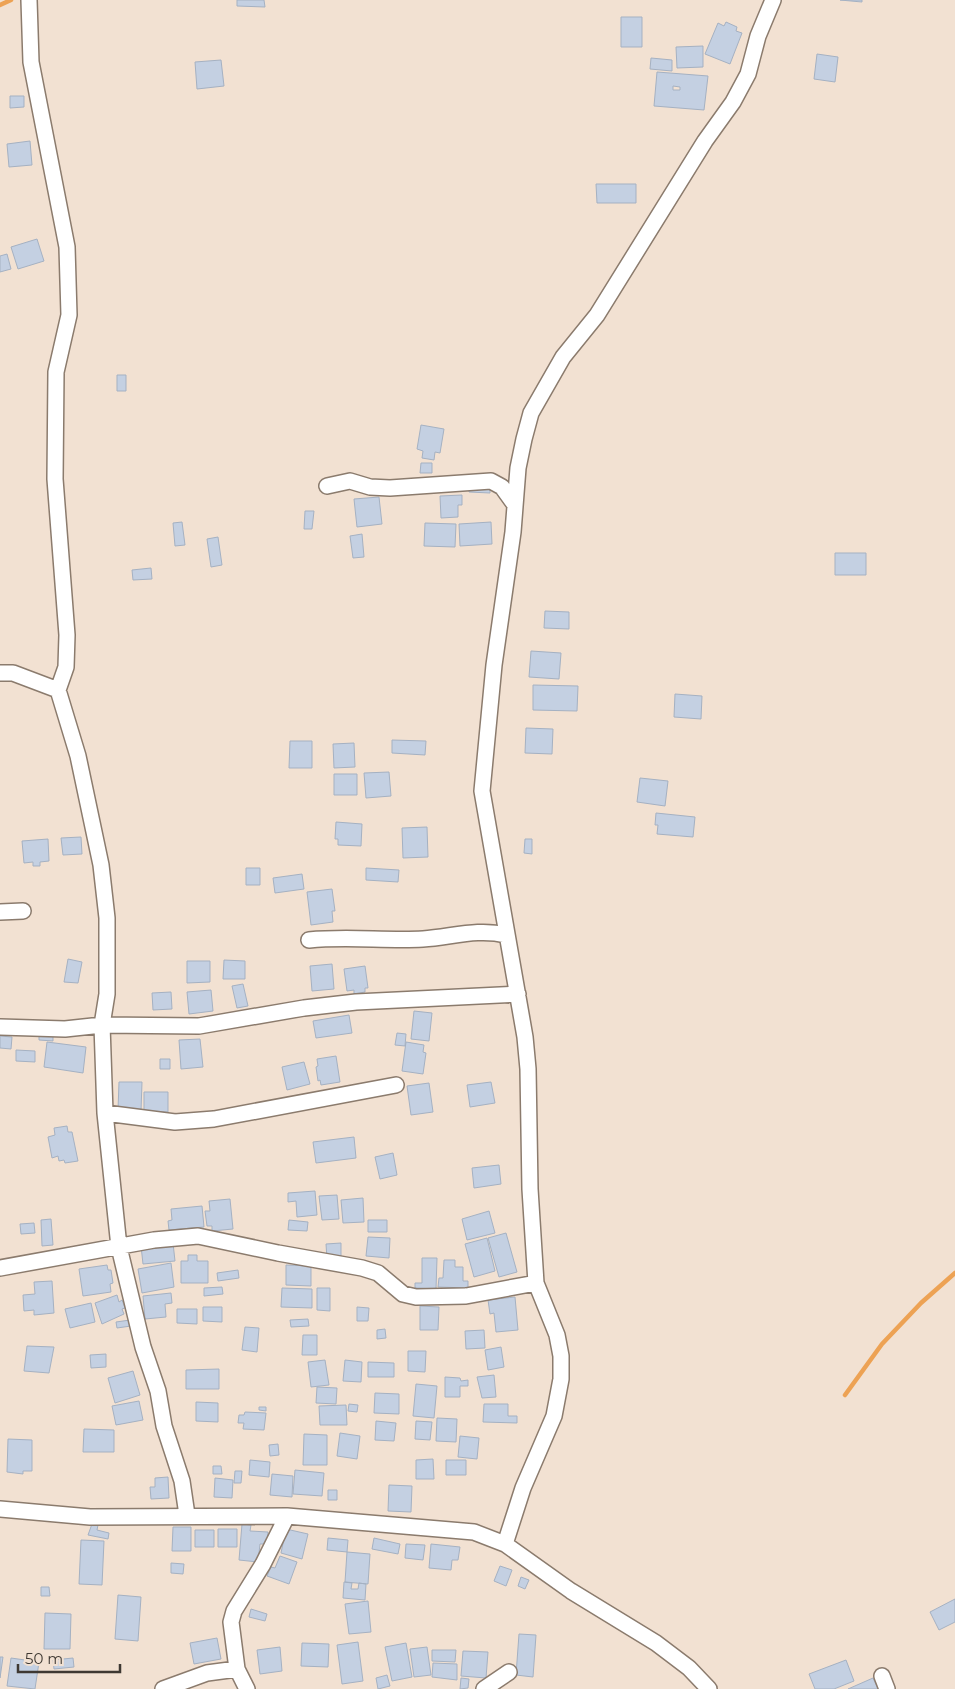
<svg xmlns="http://www.w3.org/2000/svg" width="955" height="1689" viewBox="0 0 955 1689" font-family="Montserrat,sans-serif">
<style>
.lines{fill:none;stroke-linecap:round;stroke-linejoin:round}
.stream{stroke:#eda254;stroke-width:4.5}
.building{fill:#c4d0e2;stroke:#a5b1c2;fill-rule:evenodd}
.minor-casing{stroke:#8b7b6d;stroke-width:18}
.minor{stroke:#fff;stroke-width:15}
</style>
<rect width="100%" height="100%" fill="#f2e1d2"/>
<g class="lines">
<!-- stream -->
<path class="stream" d="M0,5L11,0
M845,1395L882,1344L921,1303L955,1273"/>
</g>
<!-- building -->
<path class="building" d="M237,0H264L265,7L237,6Z
M840,0H862V2Z
M621,17H642V47H621Z
M726,22L737,27L736,31L742,33L730,64L705,54L718,23L724,26Z
M703,46V67L677,68L676,47Z
M817,54L838,57L835,82L814,79Z
M651,58L672,60V71L650,69Z
M221,60L224,86L197,89L195,62Z
M657,72L708,76L704,110L654,106ZM673,86L680,87V90H673Z
M10,96H24V107L10,108Z
M30,141L32,165L9,167L7,144Z
M596,184H636V203H597Z
M37,239L44,261L18,269L11,247Z
M7,254L11,269L0,272V256Z
M117,375H126V391H117Z
M421,425L444,429L440,453L435,452L434,460L422,458L423,451L417,449Z
M421,463H432V473H420Z
M469,484L490,485V493L469,492Z
M462,495V505H458V517L441,518L440,496Z
M379,497L382,524L357,527L354,499Z
M305,511H314L312,529H304Z
M182,522L185,545L175,546L173,523Z
M491,522L492,544L460,546L459,524Z
M425,523L456,524L455,547L424,546Z
M362,534L364,557L353,558L350,536Z
M218,537L222,565L211,567L207,539Z
M835,553H866V575H835Z
M151,568L152,579L133,580L132,570Z
M545,611L569,612V629L544,628Z
M531,651L561,653L559,679L529,677Z
M533,685L578,686L577,711L533,710Z
M675,694L702,696L701,719L674,717Z
M526,728L553,729L552,754L525,753Z
M392,740L426,741L425,755L392,753Z
M290,741H312V768H289Z
M354,743L355,767L334,768L333,744Z
M389,772L391,796L366,798L364,773Z
M334,774H357V795H334Z
M640,778L668,781L665,806L637,802Z
M656,813L695,817L693,837L657,834L658,825H655Z
M336,822L362,824L361,846L338,845V839H335Z
M427,827L428,857L403,858L402,828Z
M81,837L82,854L63,855L61,838Z
M48,839L49,861L40,862V866H33V862L24,863L22,841Z
M525,839H532V854L524,853Z
M246,868H260V885H246Z
M366,868L399,870L398,882L366,880Z
M302,874L304,889L275,893L273,878Z
M332,889L335,911H332L333,922L311,925L307,892Z
M68,959L82,962L78,983L64,982Z
M224,960L245,961V979H223Z
M187,961H210V982L187,983Z
M332,964L334,989L312,991L310,966Z
M365,966L368,988H365V992L354,994V990L347,991L344,969Z
M243,984L248,1006L237,1008L232,986Z
M211,990L213,1011L189,1014L187,992Z
M171,992L172,1009L153,1010L152,993Z
M414,1011L432,1013L429,1041L411,1039Z
M349,1015L352,1033L316,1038L313,1021Z
M39,1030H53V1041L39,1040Z
M397,1033L406,1034L405,1046L395,1045Z
M0,1036L12,1037L11,1049L0,1048Z
M200,1039L203,1067L181,1069L179,1040Z
M47,1042L86,1047L83,1073L44,1067Z
M406,1042L424,1045L423,1052L426,1053L423,1074L402,1071Z
M16,1050L35,1051V1062L16,1061Z
M336,1056L340,1082L321,1085L320,1080L318,1081L316,1067L318,1066L317,1059Z
M160,1059H170V1069H160Z
M304,1062L310,1084L287,1090L282,1067Z
M119,1082H142L141,1111L118,1110Z
M491,1082L495,1103L470,1107L467,1085Z
M429,1083L433,1112L411,1115L407,1086Z
M144,1092H168V1112L144,1111Z
M67,1126L68,1132H72L78,1161L65,1163L64,1160L59,1161L58,1156L52,1158L48,1137L55,1135L54,1128Z
M354,1137L356,1158L316,1163L313,1142Z
M393,1153L397,1175L380,1179L375,1157Z
M499,1165L501,1184L474,1188L472,1168Z
M315,1191L317,1215L297,1217L296,1201L288,1202V1193Z
M337,1195L339,1219L322,1220L319,1196Z
M363,1198L364,1222L343,1223L341,1200Z
M230,1199L233,1229L212,1231V1226H207L205,1211H210L209,1201Z
M202,1206L204,1227L169,1230L168,1221L172,1220L171,1209Z
M489,1211L495,1233L467,1240L462,1219Z
M51,1219L53,1245L42,1246L41,1220Z
M289,1220L308,1222L307,1231L288,1230Z
M368,1220H387V1232H368Z
M34,1223L35,1233L21,1234L20,1224Z
M506,1233L517,1272L499,1277L488,1238Z
M368,1237L390,1238L389,1258L366,1256Z
M487,1238L495,1271L474,1277L465,1244Z
M173,1243L175,1261L143,1264L141,1246Z
M341,1243V1258L327,1259L326,1244Z
M188,1255H197V1261H208V1283H181V1261H188Z
M422,1258H437L436,1289L415,1288V1283H422Z
M444,1260H455V1267H463V1281H468V1288L438,1287L439,1278H443Z
M171,1263L174,1287L142,1293L138,1269Z
M107,1265L108,1270H111L113,1283L110,1284L111,1292L83,1296L79,1269Z
M286,1265L311,1266V1286L286,1285Z
M238,1270L239,1278L218,1281L217,1273Z
M52,1281L54,1313L34,1315V1310L24,1311L23,1295L35,1294L34,1282Z
M222,1287L223,1294L204,1296V1288Z
M282,1288L312,1289V1308L281,1307Z
M317,1288H330V1311L317,1310Z
M171,1293L172,1303L165,1304L166,1317L145,1319L143,1296Z
M117,1295L119,1302L122,1300L125,1308L122,1309L124,1314L102,1324L95,1303Z
M515,1297L518,1330L496,1332L494,1313L490,1314L488,1300Z
M91,1303L95,1322L70,1328L65,1309Z
M420,1306L439,1307L438,1330H420Z
M203,1307H222V1322L203,1321Z
M357,1307L369,1308L368,1321H357Z
M177,1309H197V1324L177,1323Z
M308,1319L309,1326L291,1327L290,1320Z
M130,1320L131,1326L117,1328L116,1322Z
M245,1327L259,1328L257,1352L242,1350Z
M385,1329L386,1338L377,1339V1330Z
M484,1330L485,1348L466,1349L465,1331Z
M303,1335H317V1355H302Z
M27,1346L54,1347L49,1373L24,1371Z
M501,1347L504,1367L488,1370L485,1350Z
M408,1351H426L425,1372L408,1371Z
M106,1354V1367L91,1368L90,1355Z
M325,1360L329,1385L311,1387L308,1362Z
M345,1360L362,1362L361,1382L343,1381Z
M368,1362L394,1363V1377H368Z
M219,1369V1389H186V1370Z
M133,1371L140,1395L115,1403L108,1378Z
M494,1375L496,1397L482,1398L477,1377Z
M445,1377L460,1378L461,1381L468,1380V1386H460V1397H445Z
M416,1384L437,1386L434,1418L413,1416Z
M317,1387L337,1388L336,1404L316,1403Z
M375,1393L399,1394V1414L374,1413Z
M139,1401L143,1420L116,1425L112,1406Z
M196,1402L218,1403V1422L196,1421Z
M349,1404L358,1405L357,1412L348,1411Z
M484,1404H508V1416H517V1423L483,1422Z
M346,1405L347,1425H320L319,1406Z
M259,1407H266V1411L259,1410Z
M245,1412L266,1413L264,1430L243,1429L244,1423H238L239,1415H244Z
M437,1418L457,1419L456,1442L436,1441Z
M376,1421L396,1423L394,1441L375,1440Z
M416,1421L432,1422L430,1440L415,1439Z
M84,1429L114,1430V1452H83Z
M340,1433L360,1436L357,1459L337,1456Z
M304,1434L327,1435V1465H303Z
M460,1436L479,1438L477,1459L458,1457Z
M8,1439L32,1440V1471H23V1474L7,1472Z
M278,1444L279,1455L270,1456L269,1445Z
M433,1459L434,1479H416V1460Z
M250,1460L270,1462L269,1477L249,1475Z
M446,1460H466V1475H446Z
M213,1466H221L222,1474H213Z
M295,1470L324,1473L322,1496L293,1494Z
M235,1471H242L241,1483H234Z
M272,1474L293,1476L292,1497L270,1495Z
M168,1477L169,1498L151,1499L150,1487H155V1478Z
M215,1478L233,1480L232,1498L214,1497Z
M389,1485L412,1486L411,1512L388,1511Z
M328,1490H337V1500H328Z
M92,1524L98,1525L97,1530L109,1533L108,1539L88,1535Z
M242,1524L251,1525L250,1531L268,1532L267,1544H260L258,1562L239,1560Z
M173,1527H191V1551H172Z
M218,1529H237V1547H218Z
M286,1529L308,1534L302,1559L281,1553Z
M195,1530H214V1547H195Z
M328,1538L348,1540L347,1552L327,1550Z
M374,1538L400,1544L398,1554L372,1549Z
M81,1540L104,1541L102,1585L79,1584Z
M406,1544L425,1545L423,1560L405,1558Z
M431,1544L460,1547L458,1560H452L451,1570L429,1568Z
M347,1552L370,1554L368,1584L345,1582Z
M280,1556L297,1562L289,1584L267,1576L271,1567L275,1568Z
M171,1563L184,1564L183,1574L171,1573Z
M500,1566L512,1570L506,1586L494,1581Z
M521,1577L529,1580L525,1589L518,1586Z
M344,1582L352,1583L351,1589H358L359,1583L366,1584L365,1600L343,1598Z
M41,1587H49L50,1596H41Z
M118,1595L141,1597L138,1641L115,1639Z
M955,1599V1622L939,1630L930,1612Z
M368,1601L371,1632L349,1634L345,1604Z
M251,1609L267,1614L265,1621L249,1617Z
M45,1613L71,1614L70,1649H44Z
M519,1634L536,1635L533,1677L516,1675Z
M217,1638L221,1659L194,1664L190,1643Z
M358,1642L363,1681L342,1684L337,1645Z
M302,1643L329,1644L328,1667L301,1666Z
M406,1643L412,1677L392,1681L385,1647Z
M280,1647L282,1671L260,1674L257,1650Z
M427,1647L431,1675L414,1677L410,1649Z
M432,1650H456L455,1662L432,1661Z
M463,1651L488,1652L486,1678L461,1676Z
M0,1657H3L0,1678Z
M11,1658L39,1662L35,1689L7,1686Z
M73,1658L74,1667L54,1669L53,1660Z
M846,1660L854,1681L834,1689H815L809,1674Z
M433,1663L457,1664V1680L432,1677Z
M387,1675L390,1686L378,1689L376,1678Z
M461,1678L469,1679L468,1688L460,1689Z
M873,1678L878,1689H848Z"/>
<g class="lines">
<!-- minor casing -->
<g class="minor-casing">
<path id="minor" d="M29,0L31,62L67,247L69,315L56,372L55,479L67,635L66,667L58,690L78,756L101,865L107,918V994L102,1025L105,1113L119,1247L143,1347L158,1391L164,1426L182,1481L187,1515
M327,486L350,481L370,487L390,488L491,481L502,487L515,505
M0,673H13L58,690
M0,912L23,911
M309,940C347,936 385,941 423,939C452,937 478,928 506,935
M0,1027L65,1029L102,1025L199,1026L304,1008L356,1002L518,994
M105,1113L175,1122L214,1119L396,1085
M0,1268L154,1240L198,1236L278,1253L362,1268L378,1273L403,1294L416,1297L466,1296L536,1283
M0,1509L90,1517L287,1516L474,1532L505,1544L571,1591L656,1643L689,1668L709,1689
M505,1544L523,1488L554,1416L561,1379V1356L557,1335L536,1283L530,1189L528,1069L525,1037L482,791L494,665L513,532L518,468L524,439L531,413L563,357L597,315L705,141L733,102L748,74L758,36L773,0
M882,1676L887,1689
M163,1689L207,1673L237,1669
M247,1689L237,1669L231,1622L234,1611L263,1564L287,1516
M484,1689L509,1672"/>
</g>
<!-- minor -->
<use href="#minor" class="minor"/>
</g>
<!-- scale -->
<path d="M18 1664v8h102v-8" fill="none" stroke="#3e3832" stroke-width="2.5"/>
<text x="25" y="1664" font-size="15" fill="#3e3832" stroke="#f2e1d2" stroke-width="4" paint-order="stroke">50 m</text>
</svg>
